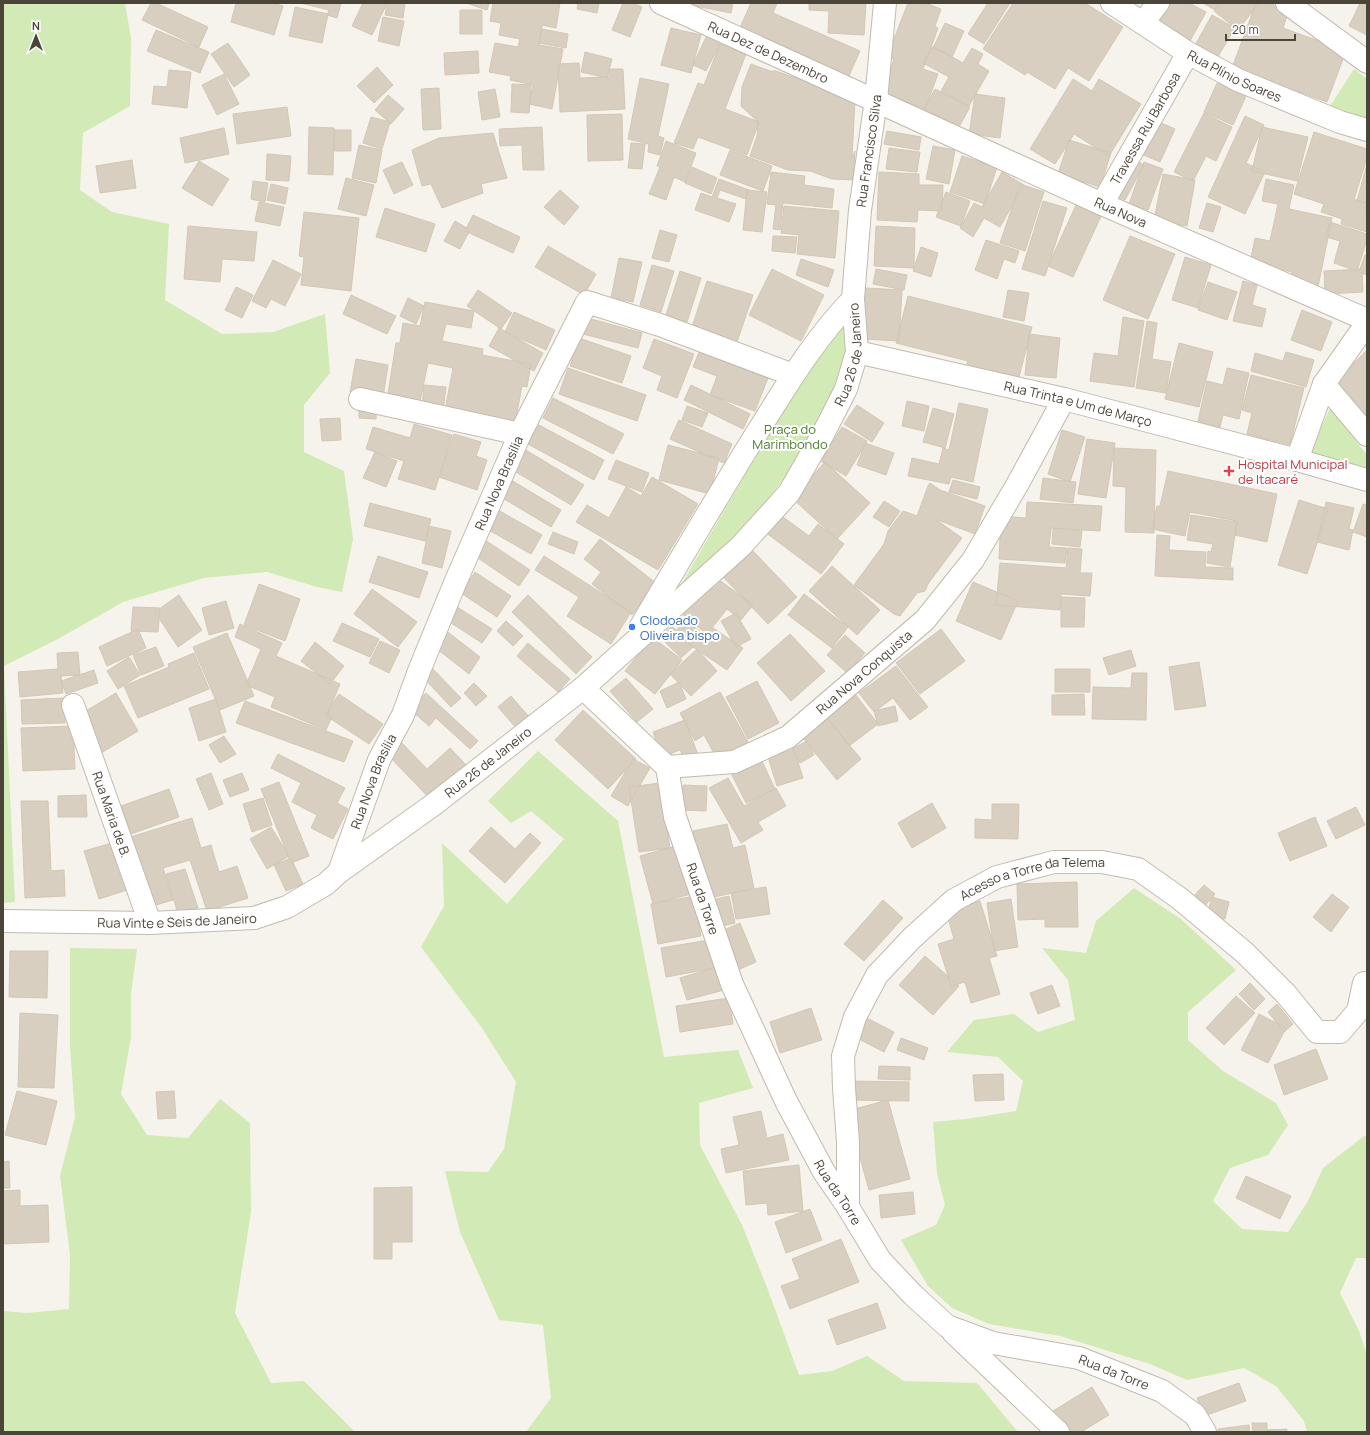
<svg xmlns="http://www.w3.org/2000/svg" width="1370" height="1435" viewBox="0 0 1370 1435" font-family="Manrope,sans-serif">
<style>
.green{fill:#d2eab5}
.building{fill:#d8cfc1;stroke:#d3c7b4}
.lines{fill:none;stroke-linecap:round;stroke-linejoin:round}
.street-casing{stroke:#c2bbae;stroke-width:24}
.street{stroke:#fff;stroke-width:22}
.health-dot{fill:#e0444e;stroke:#fff;stroke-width:1.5}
.shop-dot{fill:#3f7fe0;stroke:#fff;stroke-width:1.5}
.labels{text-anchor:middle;stroke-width:4;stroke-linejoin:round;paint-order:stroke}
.street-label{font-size:13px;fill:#4b4439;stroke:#fff}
.park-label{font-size:13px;fill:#4a7f2a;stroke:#fff}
.health-label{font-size:13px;fill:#be3a42;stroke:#fff;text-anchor:start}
.shop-label{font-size:13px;fill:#366cbe;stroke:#fff;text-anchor:start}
</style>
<rect width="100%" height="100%" fill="#f6f3ec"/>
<!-- green -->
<path class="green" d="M3,3H125L131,38L130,106L83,133L80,190L112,212L169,224L165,300L222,334L273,332L325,314L330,373L304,405V452L344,471L353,539L342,592L317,587L267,572L204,578L123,602L58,639L4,666L15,902L3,903Z
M1354,69L1367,79V118L1330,106Z
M847,317L845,353L826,411L806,447L755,519L677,592C731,499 784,404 847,317Z
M1330,408L1367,455V472L1309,455Z
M538,751L618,821L664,1057L738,1050L753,1088L699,1103L700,1145L742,1225L768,1290L799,1375L832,1371L867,1356L904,1381L977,1383L1018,1432H526L551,1398L543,1325L499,1320L460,1232L445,1171L488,1172L504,1149L516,1082L482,1028L421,947L444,906L442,843L507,904L564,839L531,811L511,823L488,801Z
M1134,888L1181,919L1236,970L1188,1012V1040L1223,1071L1276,1103L1288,1125L1268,1155L1230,1168L1213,1201L1242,1229L1288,1232L1308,1201L1323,1168L1364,1136L1367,1137V1258H1356L1340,1293L1359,1331L1367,1355V1432H1307L1304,1421L1276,1386L1244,1368L1187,1380L1150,1364L1060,1336L989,1324L952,1308L928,1286L901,1240L936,1225L945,1205L937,1174L933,1122L966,1119L1016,1111L1023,1081L998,1057L947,1052L974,1020L1014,1014L1038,1032L1075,1020L1068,980L1042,948L1086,953L1096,921Z
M70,948L137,949L131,994V1037L121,1094L147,1135L188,1138L220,1099L250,1123L251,1212L235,1313L271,1383L304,1381L355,1432H3V1311L27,1313L69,1309L70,1255L60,1176L75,1117L70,1046Z"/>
<!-- building -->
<path class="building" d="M151,3H156L208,27L199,47L142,20Z
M236,3H272L283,6L274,35L231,22Z
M300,3H341L337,18L327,15L329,10Z
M363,3H387L372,35L352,26Z
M387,3H405L403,18L385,15Z
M466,3H489L487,10Z
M493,3H560L556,28L542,25L539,45L563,49L552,109L529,104L533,85L510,80L511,76L489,72L495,43L518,47L520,39L499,35L501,23L490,21Z
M578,3H599L597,13L577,9Z
M623,3H633L642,7L630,37L612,30Z
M691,3H733L731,13L690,5Z
M751,3H777L773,13L860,51L848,78L739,30Z
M809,3H866L864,35L828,33L829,11L809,10Z
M908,3H925L941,9L935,26L938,28L923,69L938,74L925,109L882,93L894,59L887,57Z
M988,3H1010L984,44L968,34Z
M1013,3H1085L1123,27L1089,81L1068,68L1055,89L1027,72L1025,75L983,49Z
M1168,3H1189L1206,12L1190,41L1157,23Z
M1203,3H1219L1215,10Z
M1220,3H1259L1238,30L1214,11Z
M1256,3H1268L1289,10L1283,28L1346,51L1327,102L1232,68Z
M1360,3H1367V35L1349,26Z
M295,7L328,14L322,43L289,36Z
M460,10H482V34H460Z
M1212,15L1235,28L1216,60L1194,47Z
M383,17L404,21L399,46L378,41Z
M945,23L964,31L952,57L933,48Z
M671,28L701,35L691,73L661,65Z
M542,29L568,34L566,48L539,43Z
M156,30L209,52L200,73L147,51Z
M706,37L720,44L706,71L693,65Z
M228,43L250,75L234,87L211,54Z
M720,44L746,54L725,109L759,122L747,155L698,137L693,149L674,143L698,83L704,85Z
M933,46L963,63L972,48L983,54L978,64L989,71L969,106L941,91L949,77L923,63Z
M478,51L479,73L445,75L444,53Z
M585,52L612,59L607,78L581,72Z
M579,63L580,78L609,77V69H623L625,109L560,112L558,64Z
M751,64L770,71H776L855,99L852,158L855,151L853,180L832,179L810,171L788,170L750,156L757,136L758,122L741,106L742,87Z
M377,67L393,85L374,103L357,86Z
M169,70L191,72L187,108L152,104L154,86L167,87Z
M224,74L239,104L217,115L202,85Z
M640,78L669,84L658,136L664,138L660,155L648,152L649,144L628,139Z
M1073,79L1092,91L1099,79L1141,104L1109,156L1074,134L1055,164L1030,149Z
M1217,83L1246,96L1233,125L1204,112Z
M512,84L531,85L529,113L511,112Z
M439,88L441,129L423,130L421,89Z
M495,89L500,117L482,120L478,92Z
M935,89L970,107L959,127L924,109Z
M975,94L1005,98L1000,138L969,134Z
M388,95L404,109L391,124L375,110Z
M287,107L291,136L237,144L233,114Z
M1204,113L1232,127L1216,161L1206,156L1193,181L1174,172Z
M622,114L623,160L588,161L587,115Z
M1245,116L1264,125L1246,163L1265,172L1245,214L1208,197Z
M371,117L390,122L382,149L363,143Z
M1154,120L1175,129L1160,162L1139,153Z
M309,127L334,128L333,175L308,174Z
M542,127L544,170H523L522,145L500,146L499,129Z
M1262,127L1308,137L1297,181L1252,171Z
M224,128L229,154L185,163L180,138Z
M334,130H351V151H334Z
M887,131L921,137L919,150L884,144Z
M1314,132L1367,149V158L1354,199L1367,203L1365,213L1367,214V232L1341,224L1342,219L1321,212L1324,204L1294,194Z
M493,133L507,178L481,184L483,193L442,208L431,184L422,186L412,150L439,138Z
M1069,140L1111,153L1100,187L1058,174Z
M666,141L696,153L685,182L674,177L666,200L649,194L660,167L657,166Z
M631,143L645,144L642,169L628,168Z
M359,145L382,150L376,183L352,178Z
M933,146L955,150L949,184L926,179Z
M889,148L920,152L917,172L886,169Z
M730,150L772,166L763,191L720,175Z
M267,154L291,156L289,181L266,180Z
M962,156L997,167L985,204L950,192Z
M1133,159L1144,165L1125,200L1114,195Z
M132,160L136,188L100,193L96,166Z
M199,161L229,179L212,206L182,188Z
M402,162L413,185L394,194L383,170Z
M1144,162L1163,169L1148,210L1129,204Z
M1367,164V203L1357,201Z
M692,167L717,178L711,194L685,183Z
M771,172L805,176L804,185L834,189L832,208L783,203L780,230L773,229L776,205L767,204Z
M879,172L919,174V185H943L942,211L918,210L917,222L877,220Z
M1002,172L1024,185L1000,227L984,218L973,237L960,228L974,203L982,207Z
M1163,174L1195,180L1187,226L1154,220Z
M346,178L374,185L366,216L338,209Z
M719,179L749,190L746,199L720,190L717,198L736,204L729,222L695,210L701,193L712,197Z
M1266,179L1294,185L1289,209L1332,218L1318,287L1290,282L1292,272L1250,263L1255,238L1270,241L1278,204L1262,201Z
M253,181L268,183L265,202L251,199Z
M271,184L288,188L285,204L267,200Z
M1020,184L1044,192L1025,251L1000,243Z
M560,190L579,207L564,225L544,207Z
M747,190L767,192L762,232L743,230Z
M946,192L970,201L961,226L936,217Z
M1043,201L1067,208L1045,276L1022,269Z
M259,202L284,207L280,226L255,221Z
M1077,203L1102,214L1073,277L1048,266Z
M1207,203L1221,207L1213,232L1199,228Z
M784,206L839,211L835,258L797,254L799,235L781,233Z
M385,208L435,224L426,252L376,237Z
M304,212L359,218L351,291L301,285L304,257L299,256Z
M473,215L520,237L513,253L465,231Z
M455,221L470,230L460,249L444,241Z
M1330,222L1367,234V240L1357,271L1334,263L1340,241L1326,237Z
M188,226L257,232L254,261L222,259L220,282L184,279Z
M876,226L915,228L914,268L874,266Z
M660,230L677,235L669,262L652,258Z
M773,236L797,237L795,253L772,251Z
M1130,236L1175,254L1148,319L1103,300Z
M986,240L1019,251L1015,263L1004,259L997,279L975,270Z
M548,246L596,274L584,295L535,267Z
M921,247L938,253L931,277L913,271Z
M1365,255L1367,256V275L1359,272Z
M1185,257L1211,265L1198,308L1172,300Z
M619,258L642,262L633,302L611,298Z
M801,259L834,270L828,287L796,275Z
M273,260L301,274L285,306L271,299L266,308L252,301Z
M652,265L674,271L661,312L640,305Z
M772,269L824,295L801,341L749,315Z
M876,269L907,275L904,290L873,284Z
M1362,269L1363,292L1325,294L1324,271Z
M680,271L701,278L687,322L666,315Z
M707,281L753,295L737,342L692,327Z
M1243,281L1257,285L1252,305L1266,309L1262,327L1233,321Z
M1208,282L1237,292L1227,320L1198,310Z
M236,287L253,295L242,318L225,310Z
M865,288L902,290L899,341L862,339Z
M478,290L512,313L501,329L467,306Z
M1008,290L1029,293L1024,321L1003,317Z
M351,295L396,316L387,334L343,314Z
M908,296L1032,327L1018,381L966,367L968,361L896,343Z
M408,298L424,306L416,324L400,316Z
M425,302L474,311L471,328L446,324L442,341L483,349L482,355L531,364L527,387L522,386L515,423L445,410L453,368L428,363L419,406L387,400L396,343H400L403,323L420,326Z
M1302,310L1332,322L1321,351L1291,340Z
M514,312L555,330L546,350L505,332Z
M584,317L642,333L638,348L579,333Z
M1123,317L1144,321L1134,387L1090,381L1094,353L1118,356Z
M1147,321L1157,323L1152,359L1171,362L1166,393L1136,388Z
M499,328L543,353L534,371L489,346Z
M1029,334L1060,338L1056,378L1025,375Z
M579,338L631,356L622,383L570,366Z
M654,339L694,354L677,398L657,390L662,376L643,368Z
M1179,343L1213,352L1199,407L1165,399Z
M1367,350V422L1331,386Z
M699,352L768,378L755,411L710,395L717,376L693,367Z
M1286,352L1314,360L1306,387L1251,371L1255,353L1283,361Z
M356,359L388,365L383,397L350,392Z
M568,368L646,395L637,421L559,394Z
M1227,368L1249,373L1239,419L1223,415L1219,431L1197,426L1207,381L1223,385Z
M1251,375L1304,388L1290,445L1247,434L1252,413L1242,410Z
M424,385L446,387L443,411L422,408Z
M691,385L750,414L743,429L684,400Z
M553,398L624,434L613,454L543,418Z
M907,401L929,406L924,431L902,426Z
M959,403L988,409L973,482L951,477L949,484L908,476L912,458L939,464L943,448L949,450Z
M359,405L376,406V419L359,418Z
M857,405L884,423L872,442L844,424Z
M687,406L708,413L702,427L682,420Z
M933,408L954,414L945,448L923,442Z
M340,418L341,440L322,441L320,419Z
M679,420L732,444L724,463L670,439Z
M414,424L452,435L435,490L398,479L404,461L366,449L373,427L410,438Z
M539,425L604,460L594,480L528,444Z
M842,427L867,441L846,476L821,461Z
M1062,430L1085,437L1070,482L1048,474Z
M454,434L481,442L476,456L487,460L477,490L439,477Z
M1087,439L1115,443L1106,498L1078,494Z
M865,443L894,453L886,475L857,465Z
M668,445L719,458L710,494L659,480Z
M1114,448L1156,450L1154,533L1125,532L1126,487L1113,486Z
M524,449L584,485L571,505L511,469Z
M375,452L397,461L386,487L363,478Z
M616,460L649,473L642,492L608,479Z
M825,462L870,503L837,539L792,498Z
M1168,471L1277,494L1267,542L1235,535L1237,521L1190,512L1185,536L1152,529L1157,506H1160Z
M652,477L698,504L658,570L576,522L587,505L609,518L626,487L641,496Z
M1043,478L1076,482L1073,503L1040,499Z
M511,480L561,510L551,527L501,497Z
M953,480L980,487L977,499L949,492Z
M930,483L940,490L985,506L975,534L935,519L962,538L928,584L925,591L917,593L900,616L894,614L854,585L884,544L888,531L903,511L917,516L928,486Z
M1299,500L1328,509L1307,574L1278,565Z
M884,501L900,511L889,527L873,517Z
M1027,502L1102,506L1100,531L1051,528L1049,547L1067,548L1065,563L999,559L1001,516L1026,518Z
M1326,502L1354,508L1349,529L1353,530L1349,550L1317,542Z
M370,503L431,519L425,541L364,526Z
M1363,504L1367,505V537L1353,532Z
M498,510L542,535L531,554L487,529Z
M779,514L809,536L818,524L844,544L821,574L765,532Z
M1191,515L1237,522L1230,567L1207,563L1208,551L1211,552L1213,544L1187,540Z
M429,526L451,531L442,568L422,563Z
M1053,528L1082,531L1080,547L1052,544Z
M553,532L578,542L574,554L548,544Z
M1157,535L1170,536L1169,550L1206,552L1205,567L1233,568V580L1155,576Z
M600,539L657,584L632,615L592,584L601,572L584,559Z
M485,540L530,570L519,586L475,556Z
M1068,548L1082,549L1080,573H1092L1090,596L1061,594L1060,610L996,605L1000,563L1066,568Z
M753,551L797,597L768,624L724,578Z
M378,556L428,572L419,598L369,582Z
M544,556L631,612L611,644L567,616L579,597L535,570Z
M832,566L880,610L857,635L809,591Z
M475,572L511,596L497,617L461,593Z
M714,576L753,605L741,620L727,609L707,634L683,615Z
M973,582L1018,601L1001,640L956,621Z
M259,584L300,599L285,641L244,625Z
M372,589L417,622L398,647L354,614Z
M804,594L848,627L832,648L788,615Z
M179,595L202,630L178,647L155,612Z
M528,595L592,657L576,674L512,612Z
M1061,597L1085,598L1084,627H1061Z
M226,601L234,628L209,635L202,608Z
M133,607L160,608L158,632L131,631Z
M457,607L492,629L482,643L448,621Z
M736,613L751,639L736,647L721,621Z
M684,620L707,636L713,628L743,648L727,670L674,634Z
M506,621L523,636L513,646L497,631Z
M342,623L379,639L370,657L333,641Z
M240,624L282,643L276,656L340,684L327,715L332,717L326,730L271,707L275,697L246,685L261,649L235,637Z
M672,626L693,647L681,658L660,637Z
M138,629L146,648L107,666L99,647Z
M444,629L480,657L469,674L437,649Z
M941,629L965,661L920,694L896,663Z
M227,633L254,696L220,710L193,647Z
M790,634L825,671L791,701L757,663Z
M845,635L865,653L847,673L827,655Z
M652,637L682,660L655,694L625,671Z
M380,641L400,650L389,673L369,663Z
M315,642L344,666L330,684L301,661Z
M528,643L570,679L558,692L517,656Z
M156,647L164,666L141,675L133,655Z
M697,649L717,671L691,696L670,674Z
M1131,650L1136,666L1109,675L1103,658Z
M78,652L80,675L61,676L63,693L20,697L18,672L58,669L57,653Z
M194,653L209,689L138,718L124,686L169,667L168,664Z
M129,657L140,675L118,689L107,671Z
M1199,662L1206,706L1175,710L1169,667Z
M428,664L461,698L451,707L419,673Z
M896,666L928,707L910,720L893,698L874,712L859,693Z
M1055,669H1090V692H1055Z
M94,670L98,683L66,694L61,681Z
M1132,673H1147L1146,720L1092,719L1093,687L1131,688Z
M626,678L653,709L637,722L610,691Z
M757,681L779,723L748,739L726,697Z
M679,682L686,699L667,708L660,691Z
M474,683L487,696L476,706L464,693Z
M720,692L748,742L717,759L704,735L695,741L680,713Z
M116,693L138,731L101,753L79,715Z
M426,693L478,741L470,749L436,718L429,726L411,710Z
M339,694L383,724L369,744L325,715Z
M855,694L878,724L849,746L826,716Z
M1084,694L1085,715H1052V695Z
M511,696L530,718L517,729L498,707Z
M64,698L65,723L22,724L21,700Z
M216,699L226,732L199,741L189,708Z
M245,701L353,741L344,762L236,723Z
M895,706L898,721L878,726L874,711Z
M583,710L636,759L608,789L555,740Z
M827,718L861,759L837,780L803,738Z
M685,720L698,755L684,759L680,750L662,757L653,732Z
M73,726L75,769L23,771L21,728Z
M224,736L236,754L220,763L209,745Z
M807,741L814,755L800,763L792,749Z
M401,742L427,769L450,748L468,767L432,801L388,755Z
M794,749L803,778L777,786L768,757Z
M278,754L345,788L337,803L348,809L333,839L311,828L317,815L292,802L301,783L271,768Z
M633,759L650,768L628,806L611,796Z
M761,759L775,789L746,803L731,773Z
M211,773L223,804L209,810L196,779Z
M242,773L249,790L230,797L223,780Z
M728,778L744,806L776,788L786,806L758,822L763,830L741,843L709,788Z
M279,782L309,856L291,863L261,789Z
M660,783L670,848L639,852L629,787Z
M683,785L707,786L706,811L682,810Z
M169,789L179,817L131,834L121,806Z
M86,795L87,817H58V796Z
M263,798L272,825L252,832L243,804Z
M21,801H48L51,871L64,870L65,896L25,898Z
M932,803L946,828L912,848L898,823Z
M992,804H1019L1018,839L975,838V819L992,820Z
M1356,807L1365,825L1336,839L1327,821Z
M1315,817L1327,846L1290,861L1278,833Z
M192,818L201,848L211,845L219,872L237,866L248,898L207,911L190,860L163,868L173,900L149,907L127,838Z
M727,824L733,848L745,845L754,888L710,898L701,857H698L693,831Z
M271,827L289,856L267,869L250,839Z
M491,827L515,849L530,833L541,843L505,883L469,851Z
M112,843L127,890L99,899L84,851Z
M676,846L695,893L653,904L640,856Z
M291,858L303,884L286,891L274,865Z
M185,869L198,908L178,914L166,874Z
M1077,882L1078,927H1045V919L1018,920L1017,884Z
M1204,885L1215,894L1203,908L1192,898Z
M766,887L770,914L736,919L731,893Z
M1332,894L1349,907L1331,932L1313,917Z
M695,896L701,936L658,944L651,904Z
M729,896L735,923L718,927L712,900Z
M1212,897L1229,902L1225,919L1207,914Z
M1011,899L1018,947L994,951L987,903Z
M883,900L903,918L864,961L844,944Z
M980,901L997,956L989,958L1000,994L971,1003L965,982L951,986L938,944L954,939L946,911Z
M740,923L756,962L733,972L717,933Z
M709,940L715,968L666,977L661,948Z
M10,951H48L47,998L9,997Z
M925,956L959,986L933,1015L899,985Z
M717,967L724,990L687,1000L680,978Z
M1250,983L1265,999L1254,1010L1239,994Z
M1052,985L1060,1006L1038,1014L1030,993Z
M1236,996L1255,1013L1224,1045L1206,1028Z
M729,998L733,1024L680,1032L676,1006Z
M1277,1004L1293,1024L1284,1032L1268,1012Z
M811,1008L822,1040L780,1053L770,1022Z
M20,1013L58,1015L54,1088L18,1087Z
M1259,1014L1286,1028L1268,1063L1241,1050Z
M863,1016L894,1032L884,1052L853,1036Z
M901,1038L928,1048L924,1060L897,1050Z
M1316,1049L1328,1079L1284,1095L1274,1065Z
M879,1066L910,1067V1080L878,1079Z
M1003,1074L1004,1100L975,1101L973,1075Z
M850,1081L909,1082V1101L850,1100Z
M17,1091L57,1101L46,1145L5,1135Z
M174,1091L176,1118L158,1119L156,1092Z
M888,1100L910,1179L869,1190L847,1111Z
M761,1111L767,1138L783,1134L789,1160L726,1173L721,1149L739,1145L733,1117Z
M9,1161L10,1188H3V1162Z
M799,1165L803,1211L768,1215L767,1203L746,1205L743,1171Z
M1246,1176L1291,1196L1280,1219L1236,1198Z
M412,1187V1242H392V1259H374V1188Z
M20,1190V1206L48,1205L49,1242L3,1244V1191Z
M913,1192L915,1214L881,1218L879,1195Z
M810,1209L822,1240L786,1253L775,1222Z
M841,1239L859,1282L790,1309L781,1286L800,1279L792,1259Z
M877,1303L886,1328L837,1345L828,1320Z
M1239,1383L1246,1401L1204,1416L1197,1398Z
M1092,1387L1109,1415L1081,1432H1066L1053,1411Z
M1252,1423H1267V1430L1287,1429V1432H1253Z
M1249,1425L1250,1432H1218V1429Z"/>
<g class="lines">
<!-- street casing -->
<g class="street-casing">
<g id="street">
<path id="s1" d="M661,3L1102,204L1367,320"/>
<path id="s2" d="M1112,3L1188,53L1238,80L1340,122L1367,130"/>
<path d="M1287,3L1367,62"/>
<path d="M1143,23L1158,3"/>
<path id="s3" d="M1102,204L1188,53"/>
<path id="s4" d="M857,352L1064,399L1297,460L1367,480"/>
<path d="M1324,384L1367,435"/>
<path d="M360,399L520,434"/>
<path d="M1297,460L1324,384L1367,323"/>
<path d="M641,626C681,558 721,490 763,423C790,380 817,336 853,299"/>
<path id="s5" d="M583,688L667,767L734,762L788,737L925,620L973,560L1017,485L1064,399"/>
<path id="s6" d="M73,705L150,923"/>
<path id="s7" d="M667,767L675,817L732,984L786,1101L824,1172L848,1207L880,1260L913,1295L947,1326L993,1343L1079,1358L1162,1391L1195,1415L1205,1432"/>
<path id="s8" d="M339,872L379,760L403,715L419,671L455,583L520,434L587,302L660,325L793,375"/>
<path id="s9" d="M3,921L150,923L254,918L287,907L326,884L339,872L433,805L583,688L741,546L789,493L823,434L846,389L857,352L853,299L860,210L876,100L885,3"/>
<path id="s10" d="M848,1207V1142L844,1088L843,1056L855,1017L877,975L912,938L954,900L997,877L1054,862H1102L1138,869L1179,898L1245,953L1286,994L1317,1032H1340L1358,1011L1364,983"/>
<path d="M953,1332L1058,1432"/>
</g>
</g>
<!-- street -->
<use href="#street" class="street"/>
</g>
<!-- markers -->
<path class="health-dot" d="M1227 465h4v4h4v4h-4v4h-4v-4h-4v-4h4z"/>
<circle class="shop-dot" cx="632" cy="627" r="4"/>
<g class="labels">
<!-- street labels -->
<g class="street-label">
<text dy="5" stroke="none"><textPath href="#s1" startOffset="118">Rua Dez de Dezembro</textPath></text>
<text dy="5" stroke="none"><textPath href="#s2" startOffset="143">Rua Plínio Soares</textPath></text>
<text dy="5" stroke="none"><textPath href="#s3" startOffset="87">Travessa Rui Barbosa</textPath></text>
<text dy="5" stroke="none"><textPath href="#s9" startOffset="1298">Rua Francisco Silva</textPath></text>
<text dy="5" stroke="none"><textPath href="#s1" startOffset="505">Rua Nova</textPath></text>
<text dy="5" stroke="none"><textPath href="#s9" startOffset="1092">Rua 26 de Janeiro</textPath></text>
<text dy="5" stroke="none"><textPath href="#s4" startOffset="227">Rua Trinta e Um de Março</textPath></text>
<text dy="5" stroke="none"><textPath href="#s8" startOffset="421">Rua Nova Brasília</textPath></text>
<text dy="5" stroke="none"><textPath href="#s5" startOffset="342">Rua Nova Conquista</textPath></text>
<text dy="5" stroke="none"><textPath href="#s9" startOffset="534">Rua 26 de Janeiro</textPath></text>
<text dy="5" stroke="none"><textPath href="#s8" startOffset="97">Rua Nova Brasília</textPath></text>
<text dy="5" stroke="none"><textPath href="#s6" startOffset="116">Rua Maria de B.</textPath></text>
<text dy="5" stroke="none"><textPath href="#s10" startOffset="430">Acesso a Torre da Telema</textPath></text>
<text dy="5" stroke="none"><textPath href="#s7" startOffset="137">Rua da Torre</textPath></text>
<text dy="5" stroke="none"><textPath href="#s9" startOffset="174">Rua Vinte e Seis de Janeiro</textPath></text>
<text dy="5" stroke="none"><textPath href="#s7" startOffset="461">Rua da Torre</textPath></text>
<text dy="5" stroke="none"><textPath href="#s7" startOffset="809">Rua da Torre</textPath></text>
</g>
<!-- park labels -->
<g class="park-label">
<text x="790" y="434">Praça do<tspan x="790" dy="15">Marimbondo</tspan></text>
</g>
<!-- health labels -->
<g class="health-label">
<text x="1238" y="469">Hospital Municipal<tspan x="1238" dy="15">de Itacaré</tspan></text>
</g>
<!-- shop labels -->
<g class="shop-label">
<text x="640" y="625">Clodoado<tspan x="640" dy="15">Oliveira bispo</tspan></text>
</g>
</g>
<!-- border -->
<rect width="1370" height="1435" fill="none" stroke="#4b4439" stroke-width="8"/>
<!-- north arrow -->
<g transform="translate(36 36)" stroke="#ffffff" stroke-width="3" paint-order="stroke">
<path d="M0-3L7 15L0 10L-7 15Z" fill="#4b4439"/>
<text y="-6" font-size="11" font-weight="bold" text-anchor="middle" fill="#4b4439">N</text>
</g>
<!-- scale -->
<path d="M1226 34v6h69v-6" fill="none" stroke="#4b4439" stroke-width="2"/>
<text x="1232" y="34" font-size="12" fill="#4b4439" stroke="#ffffff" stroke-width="3" paint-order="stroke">20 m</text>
</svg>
